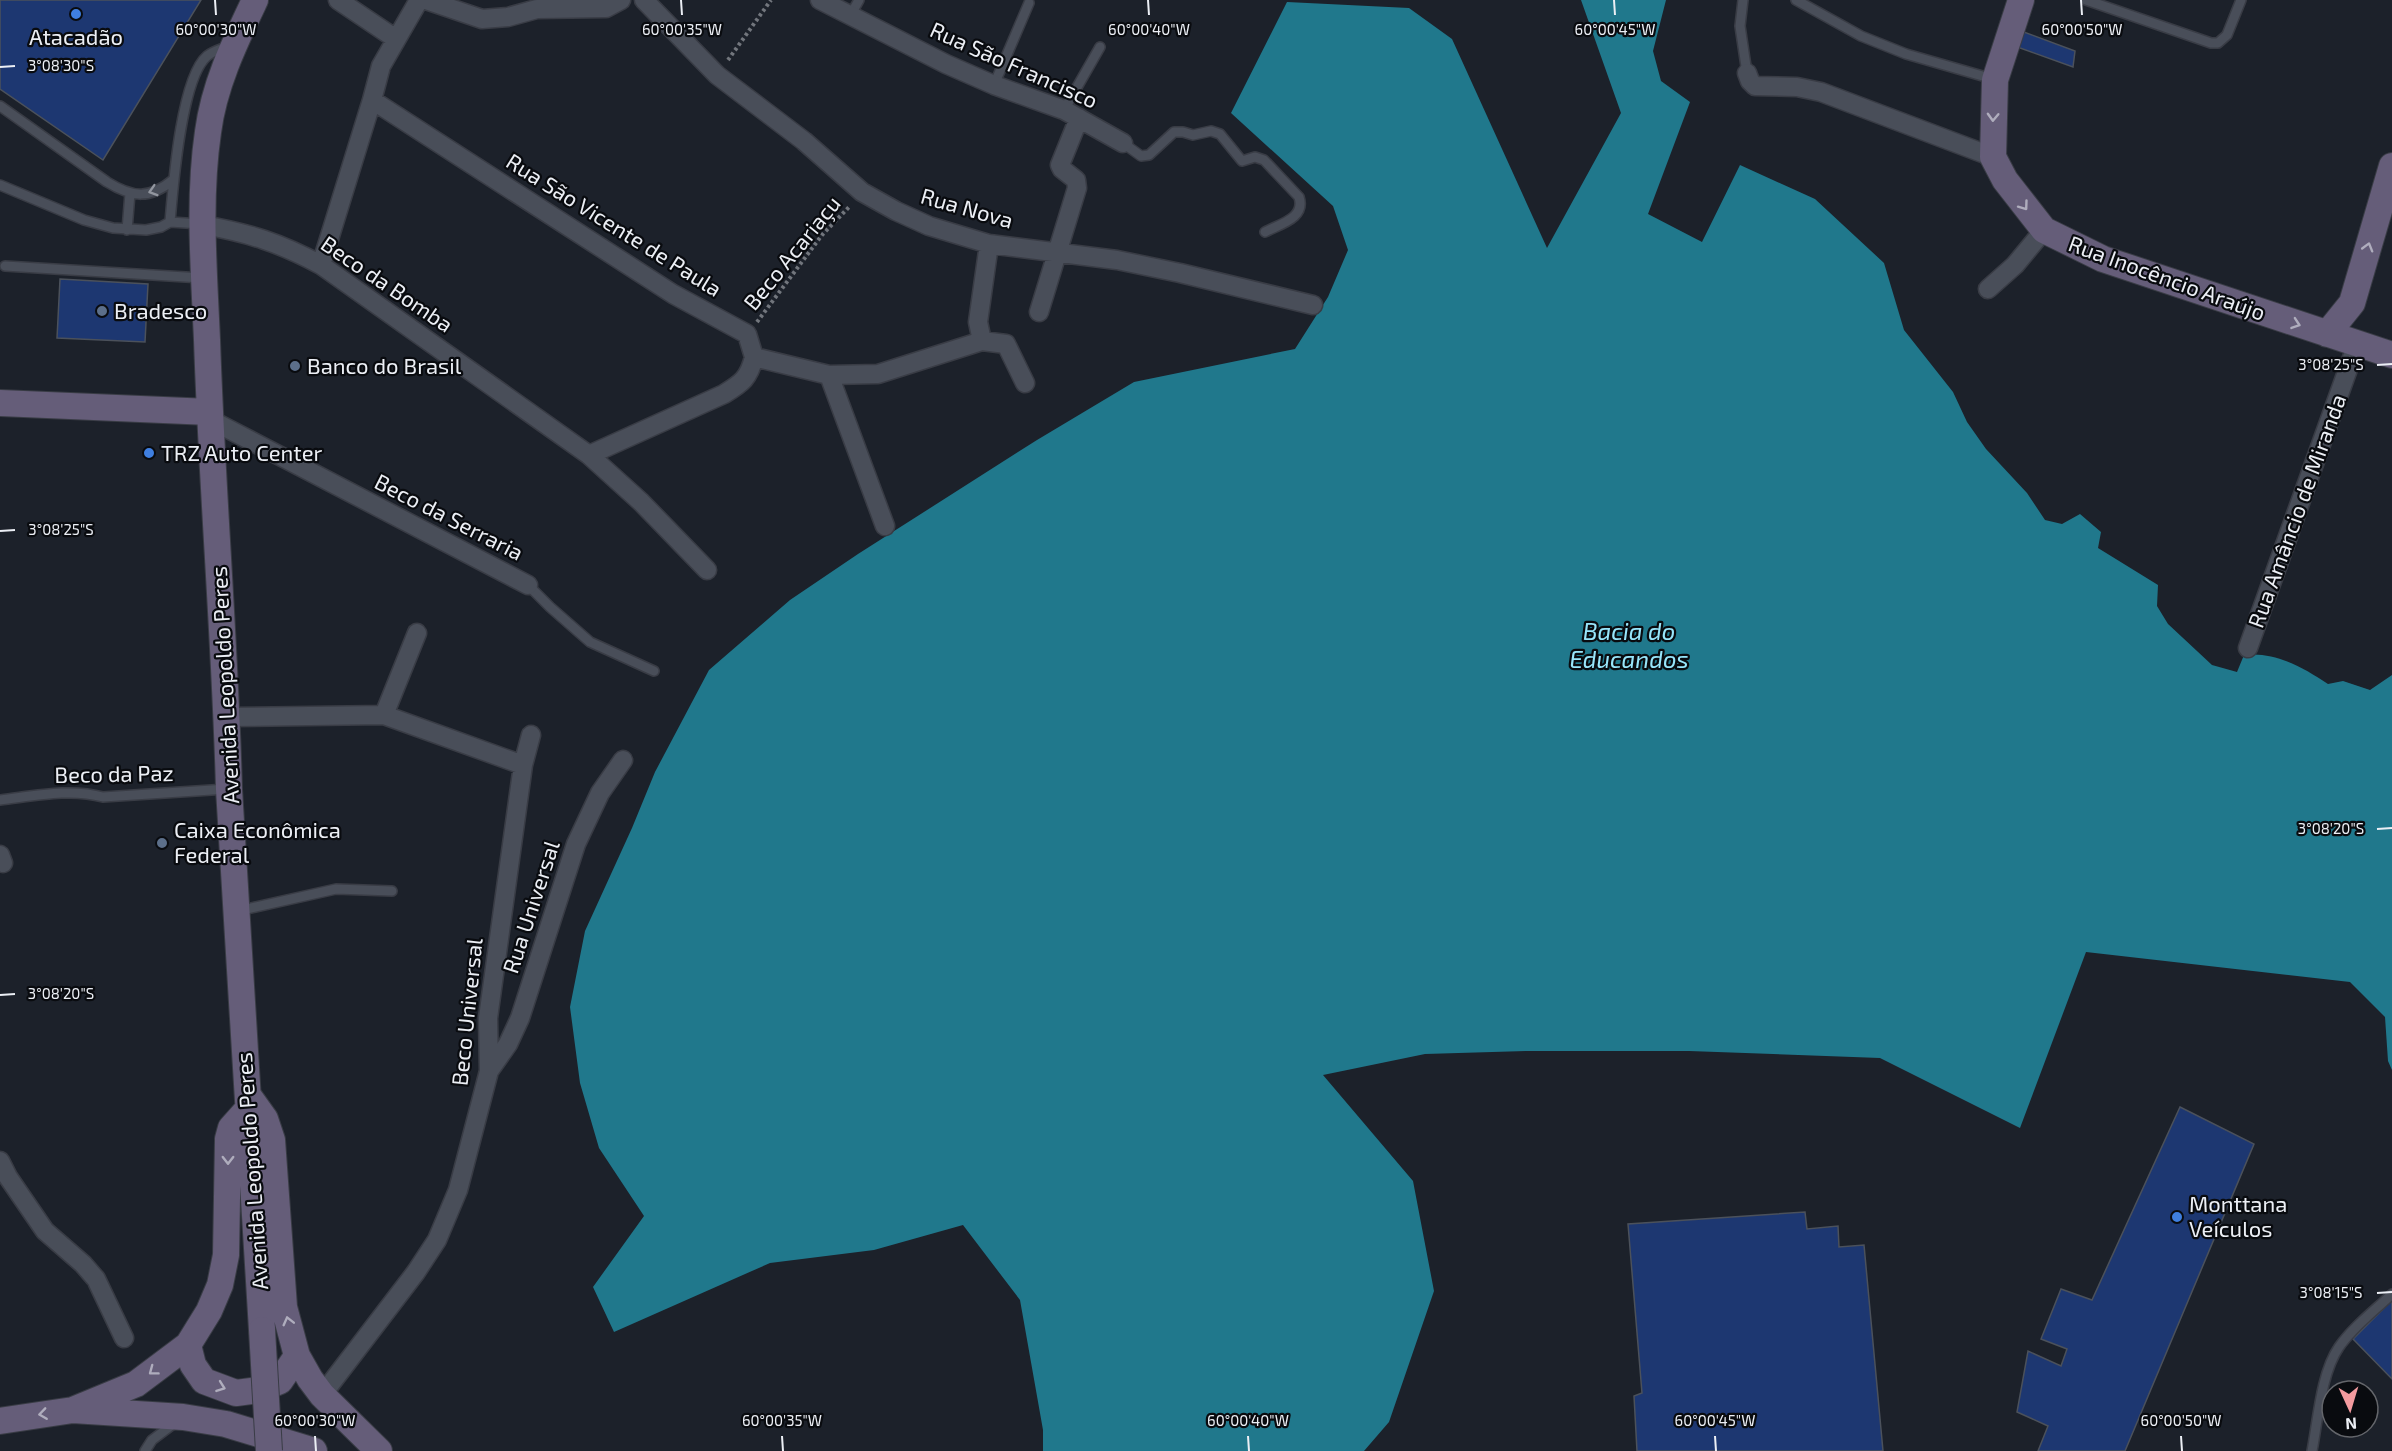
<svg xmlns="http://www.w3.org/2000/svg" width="2392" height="1451" viewBox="0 0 2392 1451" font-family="'Exo 2',sans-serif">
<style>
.water{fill:#20788c}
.building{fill:#1d3771;stroke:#4b515b;stroke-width:1.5}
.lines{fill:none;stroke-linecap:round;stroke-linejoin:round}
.lane-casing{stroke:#393c45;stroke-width:12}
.street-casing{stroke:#393c45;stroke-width:21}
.secondary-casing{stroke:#393c45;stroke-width:28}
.path{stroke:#72767d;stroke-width:4;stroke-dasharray:3 3;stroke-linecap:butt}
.lane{stroke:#494e59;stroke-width:9}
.street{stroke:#494e59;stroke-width:18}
.secondary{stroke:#655d79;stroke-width:26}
.secondary-bridge-casing{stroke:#393c45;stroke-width:28;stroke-linecap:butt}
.secondary-bridge{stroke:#655d79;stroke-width:26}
.oneway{stroke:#afadbd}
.oneway2{stroke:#92969f}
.ticks{fill:none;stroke:#eceff5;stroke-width:2}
.shop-dot{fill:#3f7fe0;stroke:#090b0f;stroke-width:2}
.service-dot{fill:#5c6f8a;stroke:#090b0f;stroke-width:2}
.labels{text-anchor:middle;stroke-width:4.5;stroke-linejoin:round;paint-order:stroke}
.poi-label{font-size:22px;fill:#eceff5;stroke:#090b0f;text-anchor:start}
.street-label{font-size:22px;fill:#eceff5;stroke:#090b0f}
.water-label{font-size:24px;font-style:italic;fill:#98e6fb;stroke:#090b0f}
.ticks-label{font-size:15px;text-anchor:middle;fill:#eceff5;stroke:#090b0f;stroke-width:4.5;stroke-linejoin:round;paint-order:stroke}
</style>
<rect width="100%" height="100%" fill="#1c212a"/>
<!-- water -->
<path class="water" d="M1581,0H1666L1653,51L1661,81L1690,102L1648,214L1702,242L1740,165L1815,199L1884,263L1904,330L1953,392L1967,422L1986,449L2027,493L2045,520L2062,524L2080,514L2101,532L2098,548L2158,585L2157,606L2168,624L2212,665L2237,672L2244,655C2274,651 2303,667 2328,684L2343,681L2370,690L2392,675V1070L2388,1061L2385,1017L2350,982L2086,952L2020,1128L1880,1058L1689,1051H1527L1425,1054L1323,1075L1413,1181L1434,1291L1389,1422L1364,1451H1043V1430L1020,1300L963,1225L874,1250L770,1263L614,1332L593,1287L644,1216L599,1148L580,1083L570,1007L585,931L632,828L655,772L709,670L790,600L858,554L1037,440L1134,382L1295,349L1328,297L1348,250L1333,206L1231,113L1287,2L1409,8L1452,39L1547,248L1621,113Z"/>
<!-- building -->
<path class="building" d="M0,0H201L103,160L0,89Z
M2013,28L2075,51L2073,67L2009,44Z
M60,279L148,284L145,342L57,338Z
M2180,1107L2254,1144L2125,1451H2038L2048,1426L2017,1412L2028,1351L2061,1366L2067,1349L2041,1339L2061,1289L2092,1300Z
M1805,1212L1807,1229L1838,1226L1839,1247L1864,1245L1883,1451H1637L1634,1396L1642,1393L1628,1224Z
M2392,1300V1379L2353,1339Z"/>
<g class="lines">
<!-- lane casing -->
<g class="lane-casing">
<path id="lane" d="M1743,0L1740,26L1747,73
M1796,0L1861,36L1906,54L1993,79
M2086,0L2211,43H2218L2227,35L2241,0
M850,16L859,0
M994,85L1029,3
M0,106L107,182C133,198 150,199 173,180
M1064,110L1100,47
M1123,143L1141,156L1149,155L1174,132H1183L1193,135L1211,131L1220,134L1242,161L1255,157L1264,160L1299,197C1306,218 1280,224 1265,232
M0,185L84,220L113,228L146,230L161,227L170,222L201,224
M170,222C173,187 181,78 207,56C213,51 222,49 228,46
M127,230L130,193
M5,266L202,278
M528,585L550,607L590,642L654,671
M0,800C34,796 70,788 103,797L227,789
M238,911L336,889L392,891
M145,1451L152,1440L176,1422
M2312,1451C2318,1420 2321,1373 2339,1347C2353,1327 2374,1311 2392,1294"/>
</g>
<!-- street casing -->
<g class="street-casing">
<path id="street" d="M338,0L396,39
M426,0L482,19L508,17L537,9L606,8L621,0
M644,0L717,75L804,141L862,192L896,211L929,226L989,244L1117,260L1180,273L1313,305
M820,0L946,64L994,85L1064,110L1123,143
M1747,73L1750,81L1755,86L1797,87L1821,92L1993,157
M372,100L673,294L747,334L754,357L829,375L878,374L982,341L1006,344L1025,383
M203,225C249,233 280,243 321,265L589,455L641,502L707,570
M321,265L372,100L381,66L419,0
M1988,289L2015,265L2044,230
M1039,312L1077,188L1076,180L1062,169L1060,165L1079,118
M982,341L978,322L989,244
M829,375L885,526
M211,420L528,585
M589,455L724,394C742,383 749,378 754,357
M2248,648L2357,344
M384,715L417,633
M227,717L384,715L523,765
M0,855L3,863
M489,1071L508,1044L520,1018L576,844L600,793L623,760
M0,1161L8,1177L45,1231L83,1264L96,1279L124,1338
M322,1395L416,1272L437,1240L458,1190L489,1071L488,1018L523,765L531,735"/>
</g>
<!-- secondary casing -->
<g class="secondary-casing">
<path id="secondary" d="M255,0C235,42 214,85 208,132C198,200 204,271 207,340C212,490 225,639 229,789L262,1330
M2021,0L1995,80L1993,157L2005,180L2044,230L2103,259L2392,355
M2327,334L2352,303L2392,166
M0,403L210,412
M250,1098L265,1119L272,1140L284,1307L297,1356L310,1379L322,1395L379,1451
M188,1345L193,1365L204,1381L236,1393L258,1390L280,1381L297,1356
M73,1410L136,1384L188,1345L209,1311L220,1285L226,1255L228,1139L231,1128L248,1109
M0,1421L73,1410L183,1417L226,1424L314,1451"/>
</g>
<!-- path -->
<path class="path" d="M728,60L771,0
M757,322L822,235L850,206"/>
<!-- lane -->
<use href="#lane" class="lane"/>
<!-- street -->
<use href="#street" class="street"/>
<!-- secondary -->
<use href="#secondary" class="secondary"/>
<!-- secondary-bridge casing -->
<g class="secondary-bridge-casing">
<path id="secondary-bridge" d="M262,1330L269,1451"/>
</g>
<!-- secondary-bridge -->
<use href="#secondary-bridge" class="secondary-bridge"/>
</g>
<!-- one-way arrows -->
<defs><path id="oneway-chevron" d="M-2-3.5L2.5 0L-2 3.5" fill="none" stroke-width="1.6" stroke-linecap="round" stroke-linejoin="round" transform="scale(1.5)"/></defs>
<g class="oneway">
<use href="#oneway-chevron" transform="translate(1993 117) rotate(92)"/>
<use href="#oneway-chevron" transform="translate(2024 206) rotate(54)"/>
<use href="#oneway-chevron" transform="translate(2368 247) rotate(-74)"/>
<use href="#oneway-chevron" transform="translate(2296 324) rotate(19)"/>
<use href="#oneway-chevron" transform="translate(228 1160) rotate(90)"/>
<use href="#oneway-chevron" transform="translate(288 1321) rotate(-104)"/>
<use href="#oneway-chevron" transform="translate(153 1371) rotate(143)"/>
<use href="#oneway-chevron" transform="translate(221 1387) rotate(20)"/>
<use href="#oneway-chevron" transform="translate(43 1414) rotate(172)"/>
</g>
<use class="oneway2" href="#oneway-chevron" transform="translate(153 191) rotate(163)"/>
<!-- ticks -->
<path class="ticks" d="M215,0L216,15M681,0L682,15M1148,0L1149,15M1614,0L1615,15M2081,0L2082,15M0,67L15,66M2377,365L2392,364M0,531L15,530M2377,829L2392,828M0,995L15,994M2377,1293L2392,1292M315,1436L316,1451M782,1436L783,1451M1248,1436L1249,1451M1715,1436L1716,1451M2181,1436L2182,1451"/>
<!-- markers -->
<g class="shop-dot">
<circle cx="76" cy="14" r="6"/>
<circle cx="149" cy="453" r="6"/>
<circle cx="2177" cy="1217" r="6"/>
</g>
<g class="service-dot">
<circle cx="102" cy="311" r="6"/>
<circle cx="295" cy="366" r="6"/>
<circle cx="162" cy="843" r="6"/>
</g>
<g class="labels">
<!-- poi labels -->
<g class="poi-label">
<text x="76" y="45" text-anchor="middle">Atacadão</text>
<text x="114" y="319">Bradesco</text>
<text x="307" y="374">Banco do Brasil</text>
<text x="161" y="461">TRZ Auto Center</text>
<text x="174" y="838">Caixa Econômica<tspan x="174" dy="25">Federal</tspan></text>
<text x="2189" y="1212">Monttana<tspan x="2189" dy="25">Veículos</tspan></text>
</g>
<!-- street labels -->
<g class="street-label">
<text transform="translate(1014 65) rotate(24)" y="8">Rua São Francisco</text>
<text transform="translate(967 208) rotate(16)" y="8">Rua Nova</text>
<text transform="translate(614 225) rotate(32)" y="8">Rua São Vicente de Paula</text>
<text transform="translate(792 253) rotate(-51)" y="8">Beco Acariaçu</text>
<text transform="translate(2167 278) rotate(20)" y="8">Rua Inocêncio Araújo</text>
<text transform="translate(387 284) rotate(34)" y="8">Beco da Bomba</text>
<text transform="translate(2297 511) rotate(-70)" y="8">Rua Amâncio de Miranda</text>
<text transform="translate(449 517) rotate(27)" y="8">Beco da Serraria</text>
<text transform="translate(225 685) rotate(-93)" y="8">Avenida Leopoldo Peres</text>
<text transform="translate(114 774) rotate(-1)" y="8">Beco da Paz</text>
<text transform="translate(531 907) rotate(-72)" y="8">Rua Universal</text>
<text transform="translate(467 1012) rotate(-84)" y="8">Beco Universal</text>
<text transform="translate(252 1171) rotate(-94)" y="8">Avenida Leopoldo Peres</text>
</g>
<!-- water labels -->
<g class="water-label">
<text x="1629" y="640">Bacia do<tspan x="1629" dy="28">Educandos</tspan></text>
</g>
</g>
<g class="ticks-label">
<text x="216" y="35">60°00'30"W</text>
<text x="682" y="35">60°00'35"W</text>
<text x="1149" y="35">60°00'40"W</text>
<text x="1615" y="35">60°00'45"W</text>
<text x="2082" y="35">60°00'50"W</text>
<text x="61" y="71">3°08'30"S</text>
<text x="2331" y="370">3°08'25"S</text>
<text x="61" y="535">3°08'25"S</text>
<text x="2331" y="834">3°08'20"S</text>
<text x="61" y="999">3°08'20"S</text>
<text x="2331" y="1298">3°08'15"S</text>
<text x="315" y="1426">60°00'30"W</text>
<text x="782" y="1426">60°00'35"W</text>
<text x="1248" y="1426">60°00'40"W</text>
<text x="1715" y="1426">60°00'45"W</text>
<text x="2181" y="1426">60°00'50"W</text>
</g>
<!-- north arrow -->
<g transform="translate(2350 1409) rotate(176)"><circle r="28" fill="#090b0f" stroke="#64666b" stroke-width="1.5"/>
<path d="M0-4.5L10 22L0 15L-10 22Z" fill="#f49b9f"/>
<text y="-9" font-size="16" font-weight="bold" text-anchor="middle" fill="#eceff5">N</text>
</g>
</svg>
